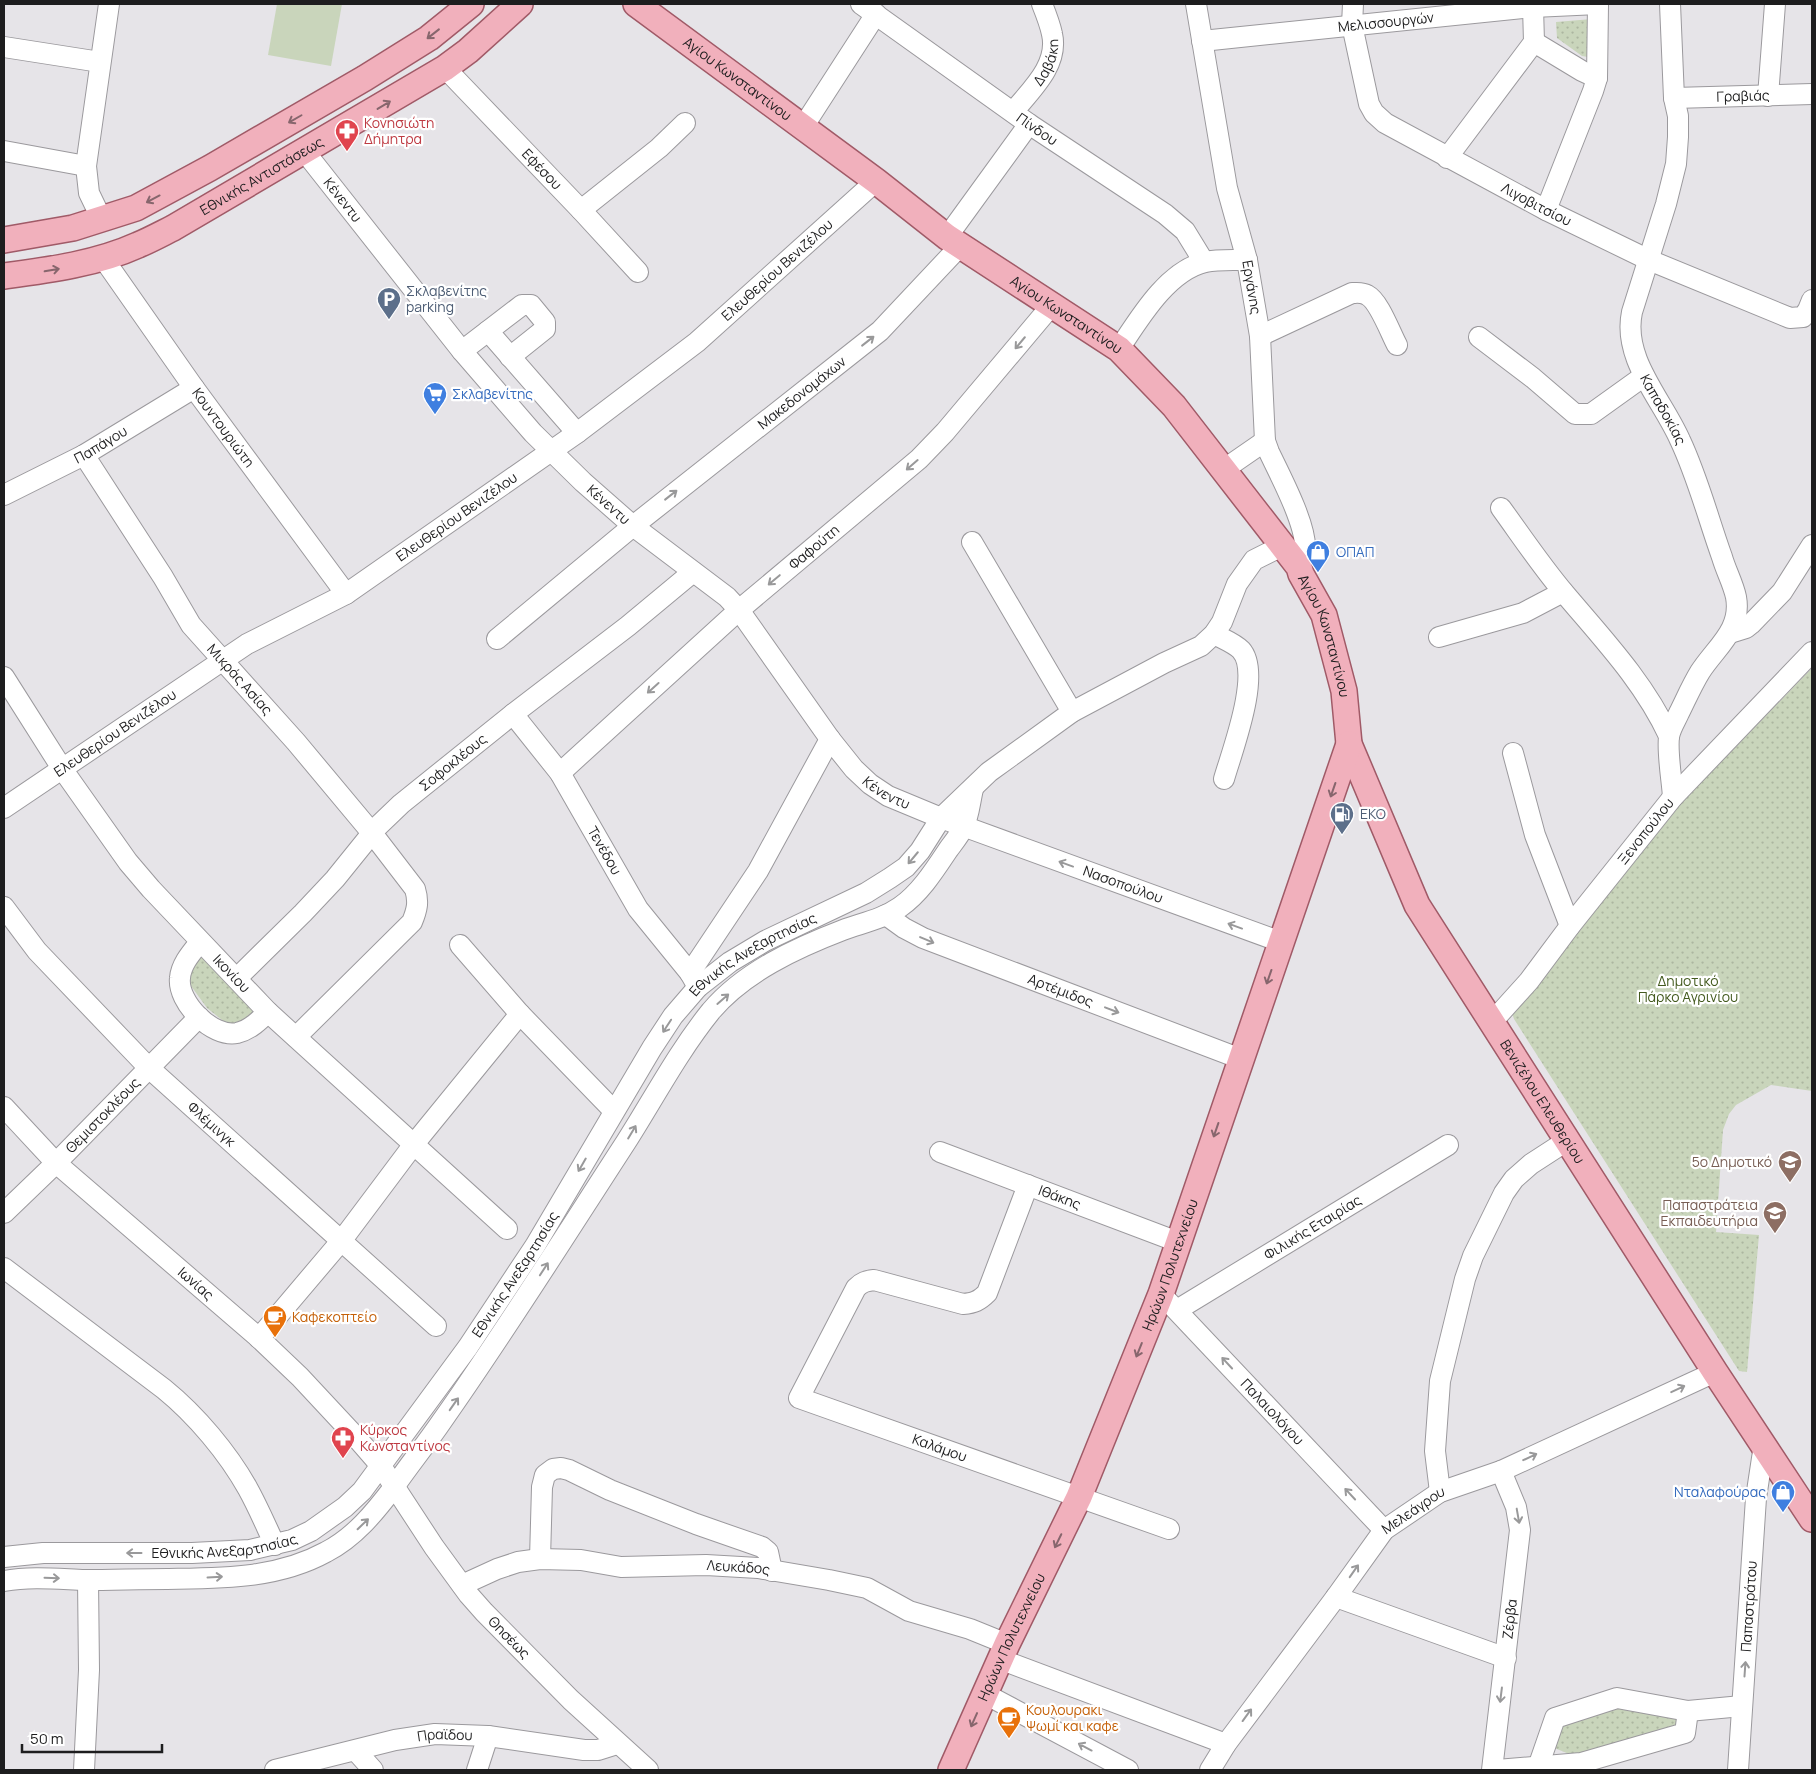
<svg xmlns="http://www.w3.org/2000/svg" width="1816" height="1774" viewBox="0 0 1816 1774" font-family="Manrope,sans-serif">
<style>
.grass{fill:url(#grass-dots)}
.pitch{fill:#c9d5bb}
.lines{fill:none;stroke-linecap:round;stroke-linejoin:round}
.minor-casing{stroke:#9b999d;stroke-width:22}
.major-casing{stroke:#a05a67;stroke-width:28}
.minor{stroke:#fff;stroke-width:20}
.major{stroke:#f1b0bc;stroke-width:25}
.oneway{stroke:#87666d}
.oneway2{stroke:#99999a}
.labels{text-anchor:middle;stroke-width:4.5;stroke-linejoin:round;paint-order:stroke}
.street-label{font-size:14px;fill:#1d1d1e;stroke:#fff}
.health-label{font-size:14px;fill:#be3a42;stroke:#fff;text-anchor:start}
.service-label{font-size:14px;fill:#4e5e75;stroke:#fff;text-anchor:start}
.shop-label{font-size:14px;fill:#366cbe;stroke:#fff;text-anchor:start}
.park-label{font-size:14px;fill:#435a1e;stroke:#fff}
.education-label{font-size:14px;fill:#785e54;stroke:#fff;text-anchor:end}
.food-label{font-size:14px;fill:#c56008;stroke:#fff;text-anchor:start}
</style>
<defs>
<pattern id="grass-dots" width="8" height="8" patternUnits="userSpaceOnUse" patternTransform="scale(1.25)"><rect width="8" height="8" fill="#c9d5bb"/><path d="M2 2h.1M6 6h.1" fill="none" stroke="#acb6a0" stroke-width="1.8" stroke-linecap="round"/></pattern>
</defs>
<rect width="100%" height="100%" fill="#e6e4e8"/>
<!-- grass -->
<path class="grass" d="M1592,19L1588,57L1582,56L1557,38L1556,22Z
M1812,668V1091L1771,1085L1736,1105L1729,1114L1723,1130L1716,1232L1759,1235L1747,1372L1739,1371L1514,1019L1510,1007L1682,802Z
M201,953L256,1011L240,1024H227L207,1008L191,986L188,972Z
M1616,1705L1683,1718L1682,1725L1574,1756L1552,1747L1562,1723Z"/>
<!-- pitch -->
<path class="pitch" d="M277,4H342L331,66L268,55Z"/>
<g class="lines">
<!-- minor casing -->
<g class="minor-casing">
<g id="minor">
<path id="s1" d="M861,4L1029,124L1165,214L1185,231L1204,262"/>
<path id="s2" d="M1196,4L1227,188L1247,260L1260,336L1265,441L1269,452C1280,475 1306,524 1305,548C1305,554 1301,561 1299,567"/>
<path id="s3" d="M1353,4L1352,25L1369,104L1374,113L1385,123L1546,210L1649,260L1790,318L1803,317L1808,310L1812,300"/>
<path id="s4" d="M1670,4L1674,98L1678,116V137L1676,164L1666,204L1632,312C1622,359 1662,399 1680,440C1698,478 1708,518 1722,557C1726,571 1733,583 1736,597C1742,630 1716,647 1700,672C1692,685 1686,699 1679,713C1676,720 1670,729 1669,737C1667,753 1672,781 1673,797"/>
<path id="s5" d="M1202,41L1533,7L1598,4"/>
<path d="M1534,42L1582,71L1597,78"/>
<path d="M4,47L100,62"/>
<path id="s6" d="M445,68L581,210L638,272"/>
<path d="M1768,96L1775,4"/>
<path id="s7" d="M1674,98L1812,94"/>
<path id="s8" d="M1013,112C1031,90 1059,65 1052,34C1050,24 1046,14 1042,4"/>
<path d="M803,127L876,14"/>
<path d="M4,151L86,166"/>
<path id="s9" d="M305,152L462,351L533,433L583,482L633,526L727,597L739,610L830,739L854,769L870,784L888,796L941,818L1281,942"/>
<path d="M1447,158L1534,42L1533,7"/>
<path d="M581,210L659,148L685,123"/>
<path d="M1546,210L1593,91L1597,78L1598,5"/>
<path d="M102,220L89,193L86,166L109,4"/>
<path d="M947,237L1029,124"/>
<path id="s10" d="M103,258L194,388L346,594"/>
<path d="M488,331L577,433"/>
<path d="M1260,336L1352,293C1357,293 1362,292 1367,295C1379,301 1390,332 1397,345"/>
<path d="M1479,337L1533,378L1575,414H1591L1644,376"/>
<path d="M1119,349C1139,319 1167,271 1205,262C1218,259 1234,260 1247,260"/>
<path d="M462,351L522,305H531L545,322V329L510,357"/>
<path id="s11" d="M84,455L163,577L191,625L296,742L372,833L415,889C419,902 417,910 412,922L296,1037"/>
<path d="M1223,470L1265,441"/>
<path id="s12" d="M4,495L84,455L194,388"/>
<path d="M1501,508C1522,537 1542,567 1565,594C1603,639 1644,682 1669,736"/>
<path d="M972,542L1072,712"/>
<path d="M1730,633L1746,628L1751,624L1782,592L1812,545"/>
<path d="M1214,634C1223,639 1234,643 1241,650C1262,673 1232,751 1224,779"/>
<path d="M1439,637L1523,613L1563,592"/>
<path id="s13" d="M497,639L633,526L880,331L960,246"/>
<path id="s14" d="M4,677L63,770L128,862L151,889L268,1012L507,1229"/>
<path id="s15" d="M513,714L560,773L638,909L690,973L698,987"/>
<path d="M1513,753L1535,835L1570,926"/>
<path id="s16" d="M560,773L739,610L919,459L945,432L1051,306"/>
<path id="s17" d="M4,808L247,644L346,594L577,433L697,342L876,181"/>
<path id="s18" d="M4,907L37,951L149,1068L436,1326"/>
<path id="s19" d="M886,915L904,928L923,938L1241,1059"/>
<path d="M200,942C192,952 181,964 180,978C177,1002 212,1038 237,1033C250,1030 260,1020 268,1012"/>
<path d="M460,945L520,1014L614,1111"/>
<path d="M690,973L758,871L830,739"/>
<path id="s20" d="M237,978L303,913L335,879L377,827L401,804L513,714L628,626L693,572"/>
<path id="s21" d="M1492,1022L1529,981L1570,926L1673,797L1812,652"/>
<path id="s22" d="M4,1107L56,1163L259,1338L300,1377L355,1436L381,1466L434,1547L469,1595L484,1612L571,1700L648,1770"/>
<path id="s23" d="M940,1152L1178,1242"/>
<path id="s24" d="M1028,1185L987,1293C979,1301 974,1303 963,1304L874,1280C866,1281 862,1282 856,1288L799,1398L1169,1529"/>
<path id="s25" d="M4,1213L56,1163L199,1017"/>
<path d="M4,1268L164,1389C196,1415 228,1453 248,1489C258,1507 266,1526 275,1545"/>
<path id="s26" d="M1161,1294L1384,1530"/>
<path id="s27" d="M1177,1310L1448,1145"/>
<path d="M259,1338L342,1240L414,1144L520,1014"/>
<path d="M1440,1492L1435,1451L1440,1381L1465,1279L1473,1256L1504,1193L1514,1179L1531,1164L1568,1140"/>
<path id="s28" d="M4,1557L43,1553H192L250,1550L292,1540L311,1531L345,1507L362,1491L468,1347L535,1246L652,1048L673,1016L698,987L730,962L765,941L866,893L890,878L906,867L920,851L941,818L989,772L1072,712L1164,663L1201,646L1214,634L1222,622L1237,584L1254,560L1282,546"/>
<path d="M540,1559L542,1487L545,1475L553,1469L561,1468L569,1470L610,1490L696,1524L762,1547L768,1552L772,1571"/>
<path d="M4,1581C31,1576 58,1579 85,1580C112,1580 140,1579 167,1579C221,1578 277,1579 326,1552C355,1537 375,1512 394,1487C410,1464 427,1443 442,1421C506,1330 565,1236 626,1142C654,1098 678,1052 711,1011C744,972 796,948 843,930C862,923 883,919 900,907C920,893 934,871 948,850C953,843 959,836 963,828C969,817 970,801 973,789"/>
<path id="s29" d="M462,1585L497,1569L518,1562L540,1559L581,1560L621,1567L706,1565L758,1568L829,1580L867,1588L909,1611L970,1629L1007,1644"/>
<path d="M1336,1597L1506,1658"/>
<path d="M1002,1660L1226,1744"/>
<path d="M985,1694L1128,1770"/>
<path d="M356,1751L373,1770"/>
<path d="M1538,1767L1555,1718L1617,1698L1688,1711L1742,1706"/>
<path d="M84,1770L89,1670L88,1580"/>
<path id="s30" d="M275,1770L395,1740L435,1734L488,1736L584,1750H598L617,1744"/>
<path d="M477,1770L488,1736"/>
<path id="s31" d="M1210,1770L1226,1744L1336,1597L1384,1530L1440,1492L1501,1471L1715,1372"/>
<path id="s32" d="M1492,1770L1520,1530L1516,1507L1501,1471"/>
<path d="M1497,1770L1581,1763L1685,1733L1688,1711"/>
<path id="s33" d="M1738,1770L1756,1498L1764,1445"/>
</g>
</g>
<!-- major casing -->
<g class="major-casing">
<g id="major">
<path id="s34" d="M636,4L876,181L947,237L1119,349L1174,406L1299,567L1301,574L1324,615L1344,691L1349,744L1417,905L1715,1372L1812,1519"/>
<path d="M4,240L73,228L136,208L210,168L365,78L429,38L471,4"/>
<path id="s35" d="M4,276C49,270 96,264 138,245C150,240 161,234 173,228L445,68L468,51L520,4"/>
<path id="s36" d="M951,1770L1007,1644L1079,1497L1161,1294L1349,744"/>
</g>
</g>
<!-- minor -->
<use href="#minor" class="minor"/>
<!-- major -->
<use href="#major" class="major"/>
</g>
<!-- one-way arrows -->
<defs><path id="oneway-shaft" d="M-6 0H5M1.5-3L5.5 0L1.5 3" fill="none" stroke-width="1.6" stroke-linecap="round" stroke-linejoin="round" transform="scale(1.25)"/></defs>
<g class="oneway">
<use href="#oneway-shaft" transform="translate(433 34) rotate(142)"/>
<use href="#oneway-shaft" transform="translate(384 105) rotate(-31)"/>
<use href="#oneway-shaft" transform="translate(295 119) rotate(150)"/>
<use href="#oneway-shaft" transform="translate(153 199) rotate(152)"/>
<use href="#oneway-shaft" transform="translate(52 270) rotate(-10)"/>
<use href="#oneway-shaft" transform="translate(1333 790) rotate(109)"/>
<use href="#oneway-shaft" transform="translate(1269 977) rotate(109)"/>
<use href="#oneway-shaft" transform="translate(1216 1130) rotate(109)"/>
<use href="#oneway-shaft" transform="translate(1139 1350) rotate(112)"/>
<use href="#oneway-shaft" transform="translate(1058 1541) rotate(116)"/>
<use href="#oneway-shaft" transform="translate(974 1720) rotate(114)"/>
</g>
<g class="oneway2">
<use href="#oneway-shaft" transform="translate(868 341) rotate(-38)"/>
<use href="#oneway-shaft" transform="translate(1020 343) rotate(130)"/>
<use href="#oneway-shaft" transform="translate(912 465) rotate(139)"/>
<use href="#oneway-shaft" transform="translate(671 495) rotate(-38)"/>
<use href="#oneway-shaft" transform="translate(774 580) rotate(140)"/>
<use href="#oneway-shaft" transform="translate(653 688) rotate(138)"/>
<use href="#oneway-shaft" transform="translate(913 858) rotate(130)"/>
<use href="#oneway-shaft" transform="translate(1066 864) rotate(-160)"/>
<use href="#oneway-shaft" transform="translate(1235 926) rotate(-160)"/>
<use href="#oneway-shaft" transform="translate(927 940) rotate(23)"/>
<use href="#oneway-shaft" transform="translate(723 999) rotate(-41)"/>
<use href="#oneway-shaft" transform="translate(1112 1010) rotate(21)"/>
<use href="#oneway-shaft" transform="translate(667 1026) rotate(123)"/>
<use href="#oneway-shaft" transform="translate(632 1132) rotate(-59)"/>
<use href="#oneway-shaft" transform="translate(582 1165) rotate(120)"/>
<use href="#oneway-shaft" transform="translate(544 1269) rotate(-57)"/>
<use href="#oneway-shaft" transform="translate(1227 1363) rotate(-133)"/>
<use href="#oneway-shaft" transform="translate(1678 1389) rotate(-25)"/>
<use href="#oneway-shaft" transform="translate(454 1404) rotate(-55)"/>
<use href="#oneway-shaft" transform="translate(1530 1457) rotate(-25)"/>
<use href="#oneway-shaft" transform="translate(1350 1494) rotate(-133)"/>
<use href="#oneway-shaft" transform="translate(1518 1516) rotate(80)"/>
<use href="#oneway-shaft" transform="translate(363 1524) rotate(-44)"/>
<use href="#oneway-shaft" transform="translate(134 1553) rotate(-180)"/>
<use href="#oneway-shaft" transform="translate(1354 1571) rotate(-55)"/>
<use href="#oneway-shaft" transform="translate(215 1577) rotate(-3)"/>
<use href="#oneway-shaft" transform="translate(52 1578) rotate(2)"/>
<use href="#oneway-shaft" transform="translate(1745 1669) rotate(-86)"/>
<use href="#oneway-shaft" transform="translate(1501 1695) rotate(97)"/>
<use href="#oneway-shaft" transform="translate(1247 1715) rotate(-54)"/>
<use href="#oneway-shaft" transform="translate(1085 1747) rotate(-152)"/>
</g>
<!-- icons -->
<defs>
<g id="pharmacy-pin" transform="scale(1.25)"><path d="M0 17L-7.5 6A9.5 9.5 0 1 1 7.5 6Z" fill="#e0444e" stroke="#fff"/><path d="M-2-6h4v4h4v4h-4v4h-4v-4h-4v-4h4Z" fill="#fff"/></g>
<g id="parking-pin" transform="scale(1.25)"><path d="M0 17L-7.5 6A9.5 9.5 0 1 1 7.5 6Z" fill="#5c6f8a" stroke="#fff"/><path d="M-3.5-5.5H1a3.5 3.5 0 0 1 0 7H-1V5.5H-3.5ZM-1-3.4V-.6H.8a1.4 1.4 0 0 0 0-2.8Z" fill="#fff"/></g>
<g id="supermarket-pin" transform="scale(1.25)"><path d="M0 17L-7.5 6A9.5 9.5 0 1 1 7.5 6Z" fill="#3f7fe0" stroke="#fff"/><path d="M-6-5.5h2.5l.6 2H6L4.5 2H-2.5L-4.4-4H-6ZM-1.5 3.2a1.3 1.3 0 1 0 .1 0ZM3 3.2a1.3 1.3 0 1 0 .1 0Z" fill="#fff"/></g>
<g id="shop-pin" transform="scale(1.25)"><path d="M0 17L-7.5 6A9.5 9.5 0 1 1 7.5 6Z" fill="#3f7fe0" stroke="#fff"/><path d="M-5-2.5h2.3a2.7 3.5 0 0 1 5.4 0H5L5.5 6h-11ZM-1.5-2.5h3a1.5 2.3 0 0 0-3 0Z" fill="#fff"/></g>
<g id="fuel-pin" transform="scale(1.25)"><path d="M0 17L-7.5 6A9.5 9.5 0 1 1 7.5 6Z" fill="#5c6f8a" stroke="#fff"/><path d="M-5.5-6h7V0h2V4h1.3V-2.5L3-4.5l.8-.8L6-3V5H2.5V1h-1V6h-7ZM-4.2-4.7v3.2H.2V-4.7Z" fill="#fff"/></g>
<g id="school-pin" transform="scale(1.25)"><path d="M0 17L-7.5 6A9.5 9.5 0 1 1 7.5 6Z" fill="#8d6e63" stroke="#fff"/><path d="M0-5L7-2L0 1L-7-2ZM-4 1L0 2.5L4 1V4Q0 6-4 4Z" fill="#fff"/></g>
<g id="cafe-pin" transform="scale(1.25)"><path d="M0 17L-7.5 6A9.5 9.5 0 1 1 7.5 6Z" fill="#e8710a" stroke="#fff"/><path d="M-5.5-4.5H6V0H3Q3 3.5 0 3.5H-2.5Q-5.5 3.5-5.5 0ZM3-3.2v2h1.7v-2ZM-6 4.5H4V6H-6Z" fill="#fff"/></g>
</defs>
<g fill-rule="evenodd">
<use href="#pharmacy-pin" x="347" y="131"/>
<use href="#parking-pin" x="389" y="299"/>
<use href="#supermarket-pin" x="435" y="394"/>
<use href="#shop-pin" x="1318" y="552"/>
<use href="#fuel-pin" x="1342" y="814"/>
<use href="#school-pin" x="1790" y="1162"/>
<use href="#school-pin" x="1775" y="1213"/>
<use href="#cafe-pin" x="275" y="1317"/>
<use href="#pharmacy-pin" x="343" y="1438"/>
<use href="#shop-pin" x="1783" y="1492"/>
<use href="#cafe-pin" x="1009" y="1718"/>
</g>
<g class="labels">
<!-- street labels -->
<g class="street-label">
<text dy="5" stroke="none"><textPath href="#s5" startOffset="185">Μελισσουργών</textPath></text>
<text dy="5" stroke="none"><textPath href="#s8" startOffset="61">Δαβάκη</textPath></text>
<text dy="5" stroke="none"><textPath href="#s34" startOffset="126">Αγίου Κωνσταντίνου</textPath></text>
<text dy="5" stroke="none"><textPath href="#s7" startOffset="69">Γραβιάς</textPath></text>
<text dy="5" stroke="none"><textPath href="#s1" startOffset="216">Πίνδου</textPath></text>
<text dy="5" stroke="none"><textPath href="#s6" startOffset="140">Εφέσου</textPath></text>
<text dy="5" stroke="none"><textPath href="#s35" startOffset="280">Εθνικής Αντιστάσεως</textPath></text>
<text dy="5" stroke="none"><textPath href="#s9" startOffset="61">Κένεντυ</textPath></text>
<text dy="5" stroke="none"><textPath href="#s3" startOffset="299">Λιγοβιτσίου</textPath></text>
<text dy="5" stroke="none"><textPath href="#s17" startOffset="944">Ελευθερίου Βενιζέλου</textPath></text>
<text dy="5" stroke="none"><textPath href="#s2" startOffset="289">Εργάνης</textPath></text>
<text dy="5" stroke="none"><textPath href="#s34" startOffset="531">Αγίου Κωνσταντίνου</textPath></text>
<text dy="5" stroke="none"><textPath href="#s13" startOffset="392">Μακεδονομάχων</textPath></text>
<text dy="5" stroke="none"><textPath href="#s4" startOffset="420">Καπαδοκίας</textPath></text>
<text dy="5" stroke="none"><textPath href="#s10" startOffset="208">Κουντουριώτη</textPath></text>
<text dy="5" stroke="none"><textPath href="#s12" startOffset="109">Παπάγου</textPath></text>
<text dy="5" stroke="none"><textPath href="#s9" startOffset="466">Κένεντυ</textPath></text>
<text dy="5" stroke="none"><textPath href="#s17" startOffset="539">Ελευθερίου Βενιζέλου</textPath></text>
<text dy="5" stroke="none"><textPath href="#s16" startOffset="340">Φαφούτη</textPath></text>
<text dy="5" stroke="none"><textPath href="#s34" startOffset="951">Αγίου Κωνσταντίνου</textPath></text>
<text dy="5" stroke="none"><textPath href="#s11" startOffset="274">Μικράς Ασίας</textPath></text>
<text dy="5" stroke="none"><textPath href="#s17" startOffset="134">Ελευθερίου Βενιζέλου</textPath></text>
<text dy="5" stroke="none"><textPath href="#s20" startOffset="306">Σοφοκλέους</textPath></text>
<text dy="5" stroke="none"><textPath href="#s9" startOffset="871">Κένεντυ</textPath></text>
<text dy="5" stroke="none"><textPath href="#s21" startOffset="245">Ξενοπούλου</textPath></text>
<text dy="5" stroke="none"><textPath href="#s15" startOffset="165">Τενέδου</textPath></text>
<text dy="5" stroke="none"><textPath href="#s9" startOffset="1125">Νασοπούλου</textPath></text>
<text dy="5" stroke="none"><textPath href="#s28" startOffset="1046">Εθνικής Ανεξαρτησίας</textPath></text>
<text dy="5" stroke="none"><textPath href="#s14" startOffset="375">Ικονίου</textPath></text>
<text dy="5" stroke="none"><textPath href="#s19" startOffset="191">Αρτέμιδος</textPath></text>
<text dy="5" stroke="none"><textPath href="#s34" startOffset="1471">Βενιζέλου Ελευθερίου</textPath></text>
<text dy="5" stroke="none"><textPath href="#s25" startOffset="139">Θεμιστοκλέους</textPath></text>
<text dy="5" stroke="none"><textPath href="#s18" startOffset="301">Φλέμινγκ</textPath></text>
<text dy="5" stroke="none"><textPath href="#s23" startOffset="128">Ιθάκης</textPath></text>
<text dy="5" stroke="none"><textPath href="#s27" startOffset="159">Φιλικής Εταιρίας</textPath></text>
<text dy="5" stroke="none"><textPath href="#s36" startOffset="551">Ηρώων Πολυτεχνείου</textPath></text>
<text dy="5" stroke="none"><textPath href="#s28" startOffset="641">Εθνικής Ανεξαρτησίας</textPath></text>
<text dy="5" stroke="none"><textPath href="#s22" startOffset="261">Ιωνίας</textPath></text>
<text dy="5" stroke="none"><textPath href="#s26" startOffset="162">Παλαιολόγου</textPath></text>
<text dy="5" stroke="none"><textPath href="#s24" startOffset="528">Καλάμου</textPath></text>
<text dy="5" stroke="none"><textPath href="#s31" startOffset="332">Μελεάγρου</textPath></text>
<text dy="5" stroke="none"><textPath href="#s28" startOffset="221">Εθνικής Ανεξαρτησίας</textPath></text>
<text dy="5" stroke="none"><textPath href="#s29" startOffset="282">Λευκάδος</textPath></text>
<text dy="5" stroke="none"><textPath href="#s33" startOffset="164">Παπαστράτου</textPath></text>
<text dy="5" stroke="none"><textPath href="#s32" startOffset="152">Ζέρβα</textPath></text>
<text dy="5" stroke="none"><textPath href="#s36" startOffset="146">Ηρώων Πολυτεχνείου</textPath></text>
<text dy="5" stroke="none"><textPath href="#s22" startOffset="736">Θησέως</textPath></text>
<text dy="5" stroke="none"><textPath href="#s30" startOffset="174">Πραϊδου</textPath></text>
</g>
<!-- health labels -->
<g class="health-label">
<text x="364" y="128">Κονησιώτη<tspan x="364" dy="16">Δήμητρα</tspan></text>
<text x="360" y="1435">Κύρκος<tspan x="360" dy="16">Κωνσταντίνος</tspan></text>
</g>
<!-- service labels -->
<g class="service-label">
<text x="406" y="296">Σκλαβενίτης<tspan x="406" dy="16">parking</tspan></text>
<text x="1360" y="819">EKO</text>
</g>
<!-- shop labels -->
<g class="shop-label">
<text x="452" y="399">Σκλαβενίτης</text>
<text x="1336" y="557">ΟΠΑΠ</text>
<text x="1766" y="1497" text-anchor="end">Νταλαφούρας</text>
</g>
<!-- park labels -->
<g class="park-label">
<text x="1688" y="986">Δημοτικό<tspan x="1688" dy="16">Πάρκο Αγρινίου</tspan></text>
</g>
<!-- education labels -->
<g class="education-label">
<text x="1772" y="1167">5ο Δημοτικό</text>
<text x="1758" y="1210">Παπαστράτεια<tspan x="1758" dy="16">Εκπαιδευτήρια</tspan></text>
</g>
<!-- food labels -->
<g class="food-label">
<text x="292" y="1322">Καφεκοπτείο</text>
<text x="1026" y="1715">Κουλουρακι<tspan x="1026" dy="16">Ψωμί και καφε</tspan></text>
</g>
</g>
<!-- border -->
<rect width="1816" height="1774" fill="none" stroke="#1d1d1e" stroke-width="10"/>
<!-- scale -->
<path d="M22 1744v8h140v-8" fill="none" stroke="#1d1d1e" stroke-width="2.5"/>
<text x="30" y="1744" font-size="15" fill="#1d1d1e" stroke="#ffffff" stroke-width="4" paint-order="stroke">50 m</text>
</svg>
